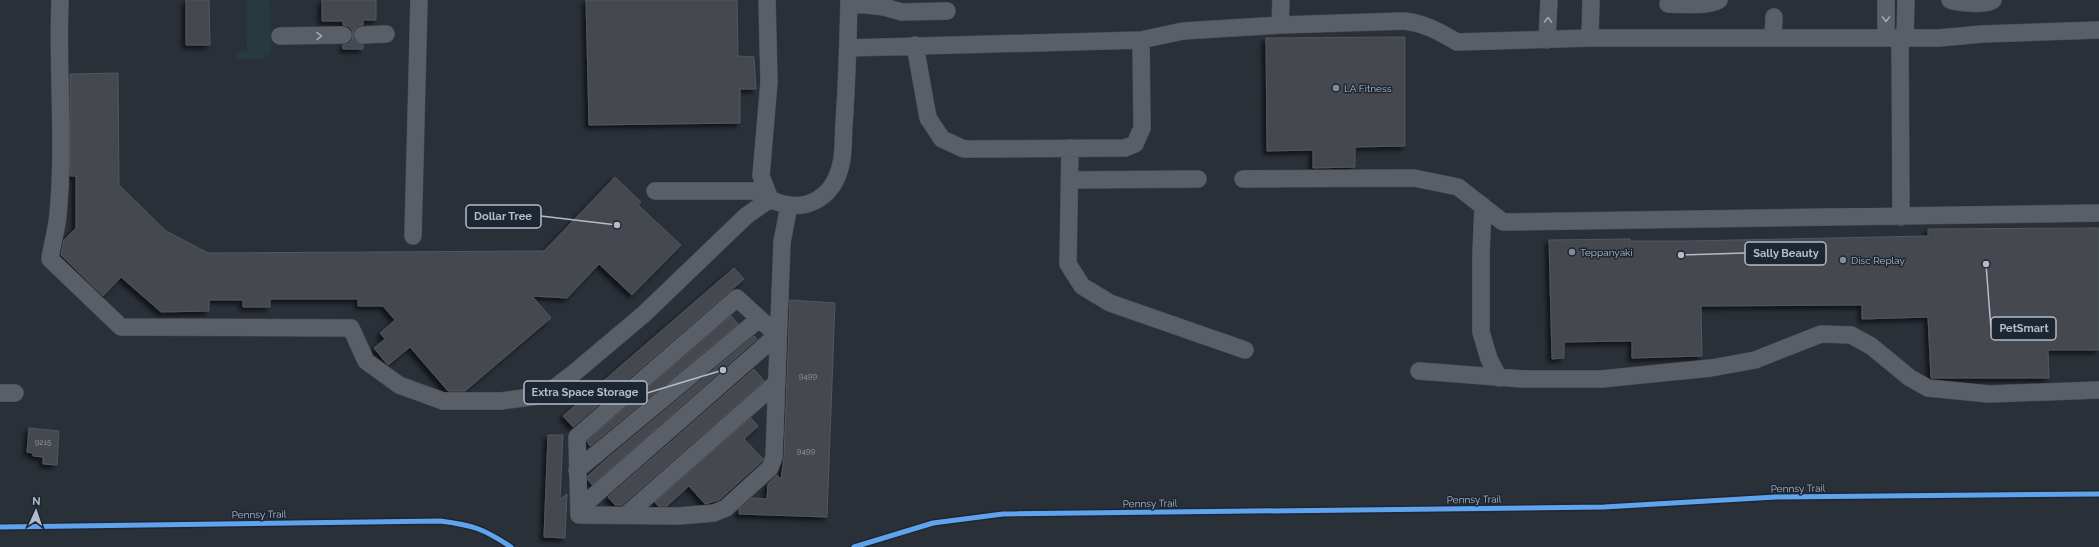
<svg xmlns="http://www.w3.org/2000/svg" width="2099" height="547" viewBox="0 0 2099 547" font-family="Raleway,sans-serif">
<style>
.green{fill:#273a3e}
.building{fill:#444950;stroke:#52575f;filter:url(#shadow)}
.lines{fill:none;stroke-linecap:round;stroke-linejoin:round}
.minor-casing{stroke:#484c53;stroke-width:18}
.minor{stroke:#5a5e66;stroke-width:17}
.cycleway-casing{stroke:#1d2633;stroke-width:8}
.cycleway{stroke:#60a3ed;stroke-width:5}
.oneway{stroke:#a2a9b5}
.poi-dot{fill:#848b96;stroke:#1d2633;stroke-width:1.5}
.labels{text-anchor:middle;stroke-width:3;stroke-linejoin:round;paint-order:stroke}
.number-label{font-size:8px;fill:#989fab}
.poi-label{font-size:10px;fill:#b4bcc9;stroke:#1d2633;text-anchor:start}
.street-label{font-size:10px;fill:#b4bcc9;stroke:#1d2633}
.leader{fill:none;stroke:#b4bcc9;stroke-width:1.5}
.callout-dot{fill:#b4bcc9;stroke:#1d2633;stroke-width:1.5}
.callout{fill:#1d2633;stroke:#b4bcc9;stroke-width:1.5}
.callout-label{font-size:11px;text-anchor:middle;font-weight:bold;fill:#b4bcc9}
</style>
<defs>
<filter id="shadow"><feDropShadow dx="-3.5" dy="3.5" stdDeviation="2" flood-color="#0009"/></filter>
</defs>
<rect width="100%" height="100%" fill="#2a3038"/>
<!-- green -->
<path class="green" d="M246,0H270L271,52L264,59H237V52L247,51Z"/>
<!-- building -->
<path class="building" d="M186,0H209L210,45H186Z
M322,0H376V20H363V25L358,26L354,31V40L363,45V49H343V45L348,44L352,40V30L348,26L343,25V21H322Z
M586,0H737L738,56L754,57L756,89H740V123L589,125Z
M1405,37V146L1355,147V167L1313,168V150L1267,151L1266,38Z
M118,73L119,185L166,231L208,253L544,251L615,177L641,202L638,205L681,245L632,295L599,264L567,298L532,296L551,318L465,391H448L410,347L388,365L387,364L374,348L385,339L380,333L395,320L383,306H358V299H270V307H243V300H209V311L161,312L121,277L103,296L61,255L64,240L76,228V176H70V74Z
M2099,228V350H2048L2049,378H1931L1928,317L1862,319V305L1701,306L1702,356L1632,358V341L1564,342V358L1552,359L1549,240L1630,239V241H1688L1928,236V229Z
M734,268L744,279L573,427L563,416Z
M790,300L835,303L827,517L739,514V509L752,498L767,499L768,484L777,475L781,479L784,457Z
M731,316L738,324L590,446L587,441Z
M754,336L757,339L592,485L588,480V476L603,462Z
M754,369L764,381L622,505H615L608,497Z
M751,418L758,426L744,439L763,459L761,462L719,500L705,504L689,486L667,506H658L655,502Z
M29,428L59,431L57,465L43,464V457L33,456V453L27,452Z
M548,435H563L560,499L567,494L565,538L544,537Z"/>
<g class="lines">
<!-- minor casing -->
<g class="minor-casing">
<path id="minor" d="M60,0C57,71 65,143 58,214C57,229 52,244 50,259L121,327L351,328L366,361L399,385L443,401H501L545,395L574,373L644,314L746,216L770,199
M767,0L769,82L761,176L770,199C803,215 833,200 841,164C844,152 843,137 844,124C847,83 848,42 849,0
M1950,0C1959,3 1985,6 1993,0
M849,3L884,7V0
M1668,4C1680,4 1708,7 1719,0
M884,7L902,12L947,11
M1280,25L1281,0
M363,35L386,34
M280,36L343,35
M1590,38L1591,0
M1773,38L1774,17
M1886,38V0
M1900,38L1901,217
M1905,38L1906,0
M1547,40L1549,0
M915,45L928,118L942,139L964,149L1125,148L1135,144L1142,128L1141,40
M848,48L1141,40L1183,31L1280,25L1404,21C1424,23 1440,32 1457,42L1590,38H1939L1982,34L2099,30
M1070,148L1068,264L1082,286L1110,303L1245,350
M1243,179L1414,178L1458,187L1503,222L2099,213
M1070,180L1198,179
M655,191H766
M1483,206L1481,253V332L1489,359L1499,378
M413,236L419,0
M1419,371L1523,379H1601L1711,368L1755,360L1821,334L1851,335L1871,346L1910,378L1928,388L1989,394L2099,390
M0,393H15
M577,470L759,319
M579,509L777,335L737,298L577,437L579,515L679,516L714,513L726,508L770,468L774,457L782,242L789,206
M626,515L775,384"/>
</g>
<!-- minor -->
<use href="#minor" class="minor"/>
<!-- cycleway casing -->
<g class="cycleway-casing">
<path id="cycleway" d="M0,527L440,521C473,525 484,529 511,547
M854,547L933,523L1003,514L1604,507L1776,497L2099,494"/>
</g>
<!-- cycleway -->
<use href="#cycleway" class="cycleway"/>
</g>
<!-- one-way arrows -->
<defs><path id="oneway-chevron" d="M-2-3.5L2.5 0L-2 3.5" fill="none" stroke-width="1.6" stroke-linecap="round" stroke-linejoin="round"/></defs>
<g class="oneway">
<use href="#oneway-chevron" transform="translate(1886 19) rotate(90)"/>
<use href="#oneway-chevron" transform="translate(1548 20) rotate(-88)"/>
<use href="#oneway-chevron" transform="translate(319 36) rotate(-1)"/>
</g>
<!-- markers -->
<g class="poi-dot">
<circle cx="1336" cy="88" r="4"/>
<circle cx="1572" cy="252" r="4"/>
<circle cx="1843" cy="260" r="4"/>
</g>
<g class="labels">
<!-- number labels -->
<g class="number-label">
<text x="808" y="379">9499</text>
<text x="43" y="445">9215</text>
<text x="806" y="454">9499</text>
</g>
<!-- poi labels -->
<g class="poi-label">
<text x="1344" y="92">LA Fitness</text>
<text x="1580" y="256">Teppanyaki</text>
<text x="1851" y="264">Disc Replay</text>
</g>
<!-- street labels -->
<g class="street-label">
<text transform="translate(1798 488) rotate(-1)" y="4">Pennsy Trail</text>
<text transform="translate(1474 499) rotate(-1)" y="4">Pennsy Trail</text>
<text transform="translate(1150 503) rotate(-1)" y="4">Pennsy Trail</text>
<text transform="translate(259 514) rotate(-1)" y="4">Pennsy Trail</text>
</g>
</g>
<!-- callouts -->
<path class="leader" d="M617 225L541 216M1681 255L1745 253M1986 264L1991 329M723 370L647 393"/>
<g class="callout-dot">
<circle cx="617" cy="225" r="4"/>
<circle cx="1681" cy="255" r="4"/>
<circle cx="1986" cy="264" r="4"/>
<circle cx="723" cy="370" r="4"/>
</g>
<g class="callout">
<rect x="466" y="205" width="75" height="23" rx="4"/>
<rect x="1745" y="242" width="81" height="23" rx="4"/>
<rect x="1991" y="317" width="65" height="23" rx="4"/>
<rect x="524" y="381" width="123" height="23" rx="4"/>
</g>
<g class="callout-label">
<text x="503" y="220">Dollar Tree</text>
<text x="1786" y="257">Sally Beauty</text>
<text x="2024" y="332">PetSmart</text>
<text x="585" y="396">Extra Space Storage</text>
</g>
<!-- north arrow -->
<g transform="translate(36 511) rotate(3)" stroke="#1d2633" stroke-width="3" paint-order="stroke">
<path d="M0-3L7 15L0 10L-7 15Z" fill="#b4bcc9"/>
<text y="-6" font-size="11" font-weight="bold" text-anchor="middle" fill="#b4bcc9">N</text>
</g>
</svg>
